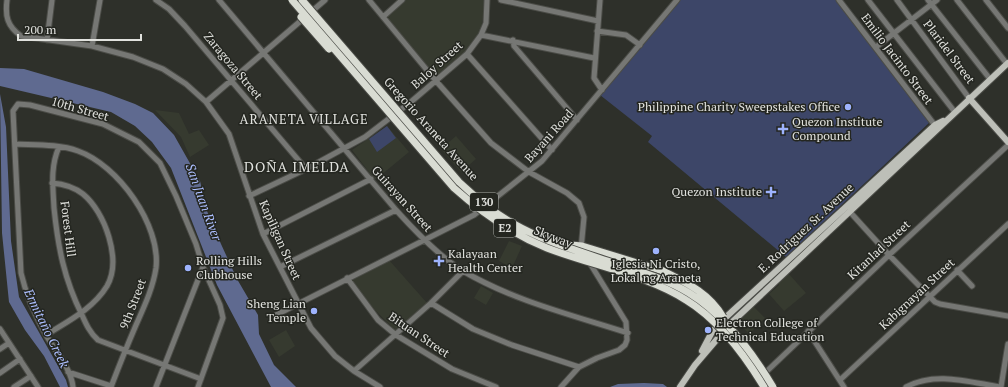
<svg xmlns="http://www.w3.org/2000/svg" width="1008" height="387" viewBox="0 0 1008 387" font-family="'PT Serif',serif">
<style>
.built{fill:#363a2f}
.green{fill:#3d4668}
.water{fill:#5f6a90}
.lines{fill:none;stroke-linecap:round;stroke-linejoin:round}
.minor-casing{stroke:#4b4c47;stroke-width:7}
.major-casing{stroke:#4b4c47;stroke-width:8}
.highway-casing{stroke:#4b4c47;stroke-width:9}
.minor{stroke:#767774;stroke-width:5}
.major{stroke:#bdbfb8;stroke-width:6}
.highway{stroke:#d9dcd3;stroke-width:7}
.highway-bridge-casing{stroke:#4b4c47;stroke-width:9;stroke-linecap:butt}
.highway-bridge{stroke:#d9dcd3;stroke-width:7}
.poi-dot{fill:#9eb3fd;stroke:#242620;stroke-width:1.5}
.labels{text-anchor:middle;stroke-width:3;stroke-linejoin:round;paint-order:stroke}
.shield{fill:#242620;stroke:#a8aaa5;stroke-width:1}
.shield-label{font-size:11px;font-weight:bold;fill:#e1e2de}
.street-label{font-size:12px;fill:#e1e2de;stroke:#242620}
.poi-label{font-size:12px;fill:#e1e2de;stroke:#242620;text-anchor:start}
.neighbourhood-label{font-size:13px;letter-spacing:1px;fill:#e1e2de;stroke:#242620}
.water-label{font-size:13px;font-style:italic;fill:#acbefe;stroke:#242620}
.quarter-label{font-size:14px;letter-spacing:1px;fill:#e1e2de;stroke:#242620}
</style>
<rect width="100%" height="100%" fill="#2e302a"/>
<!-- built -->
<path class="built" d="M406,0H484V12L480,34L464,54L435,77L386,17Z
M155,110L179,113L189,134L199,130L209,145L190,157L181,137Z
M387,126L409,152L375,180L352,150Z
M456,136L476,159L461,172L441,149Z
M509,241L522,246L512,268L499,261Z
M389,260L427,303L396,331L374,309L350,279Z
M788,273L806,293L784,311L769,294L779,285L778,283Z
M481,286L493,293L486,305L474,298Z
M753,306L765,318L749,334L737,321Z
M286,330L295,346L279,357L269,340Z"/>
<!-- green -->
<path class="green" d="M680,0H837L930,122L786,257L648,142L652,136L600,95Z
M387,126L396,138L377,152L369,139Z"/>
<!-- water -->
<path class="water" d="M0,68L24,69L103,92L135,104L153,113L174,135L200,181L207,211L221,244L237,279L258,315L259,334L274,365L296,387H271L217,285L171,168L152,142L135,126L111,112L0,86Z
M0,94L6,127L11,241L19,297L66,380L68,387H60L44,356L25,330L9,302L2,233Z
M644,383L663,384L667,387H610L618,384Z"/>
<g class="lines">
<!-- minor casing -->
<g class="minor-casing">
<path id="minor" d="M7,0C5,16 7,26 21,36L92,46L133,57L163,69L186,84L206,102L229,134L263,234L311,328L335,356L354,371L380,387
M156,0L169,9L185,26L306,169
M219,0L396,210C414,230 440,257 463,271C514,301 572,315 628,333
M369,0L436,81L491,143L529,172L567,193L579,203L584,217L581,249
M501,0L598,21
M600,0L594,78L602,90
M839,0L937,128
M868,0L954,111
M897,0L969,98
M928,0L990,79
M957,0L1007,64
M986,0L1008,28
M383,17L402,0
M597,31L626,35L640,45
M481,35L594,58
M47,40L52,0
M513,40L514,46L577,120
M92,46L100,0
M876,47L937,0
M467,54L552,150
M206,102L325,0
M15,144C35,145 59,144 78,151C118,165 161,225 156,268C153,288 144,307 136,325C127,346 119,366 111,387
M59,147C50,167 53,187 54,208C58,247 64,279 82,315C86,324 90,333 98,340L201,379
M249,196L306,169L365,137L412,101L467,54L481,35L486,23L487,0
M850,212L889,255L935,302L940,304L1008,316
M263,234L371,179
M280,267L396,210
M957,270L972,286
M347,278L378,320L396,335L452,369L496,387
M431,303L473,329L512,345L579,367
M276,315L474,215L542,161L677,0
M0,329L38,387
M808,331L844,387
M46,335C68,321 93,309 107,286C122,260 105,212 83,194C74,187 64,184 52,183
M0,349L9,343
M354,371L431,303L463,271
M68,372L111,386
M766,372L889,255L1008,145
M0,373L20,359
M840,380L1008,224
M14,387L31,376
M73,387C71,368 55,351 46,335C35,315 26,295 21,273L13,111L18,104L30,105L103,124L139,142L160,163L176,196L196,244L203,267L220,305L223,318L198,387
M156,387L203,267
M561,387L579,367L597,358L619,350L625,345L627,340L626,322L591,265
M906,387C935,371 969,382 1000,387
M1001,387L1008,344"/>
</g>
<!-- major casing -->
<g class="major-casing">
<path id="major" d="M969,98L1008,142
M702,351L712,332L725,318L935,125L943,121
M680,387L695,365L730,324L1008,63"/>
</g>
<!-- highway casing -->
<g class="highway-casing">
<path id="highway" d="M570,245L582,246L663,271"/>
</g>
<!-- minor -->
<use href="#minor" class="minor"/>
<!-- major -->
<use href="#major" class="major"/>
<!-- highway -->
<use href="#highway" class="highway"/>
<!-- highway-bridge casing -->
<g class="highway-bridge-casing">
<path id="highway-bridge" d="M292,0L454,188C482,213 512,234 547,248C591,265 647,275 686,300C719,320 744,354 764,387
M302,0L459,182C468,190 477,199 487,206C524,236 572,249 616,264C641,272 667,279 689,293C725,315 752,352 773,387
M301,17L329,49
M663,271C687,283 709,293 723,317"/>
</g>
<!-- highway-bridge -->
<use href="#highway-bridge" class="highway-bridge"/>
</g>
<!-- markers -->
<g class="poi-dot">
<circle cx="848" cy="107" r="4"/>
<path d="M781 123h4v4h4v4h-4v4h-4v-4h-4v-4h4z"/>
<path d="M769 186h4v4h4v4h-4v4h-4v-4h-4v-4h4z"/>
<circle cx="656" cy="251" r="4"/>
<path d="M437 255h4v4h4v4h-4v4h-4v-4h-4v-4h4z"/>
<circle cx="188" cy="268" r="4"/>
<circle cx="314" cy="311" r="4"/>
<circle cx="708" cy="330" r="4"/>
</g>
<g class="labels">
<!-- shield labels -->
<g class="shield">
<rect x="470" y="193" width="28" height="18" rx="3"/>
<rect x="494" y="219" width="22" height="18" rx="3"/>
</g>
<g class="shield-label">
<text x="484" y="206">130</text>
<text x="505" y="232">E2</text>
</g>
<!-- street labels -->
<g class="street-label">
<text transform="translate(949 52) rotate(53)" y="4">Plaridel Street</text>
<text transform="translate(897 59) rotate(53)" y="4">Emilio Jacinto Street</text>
<text transform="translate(437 65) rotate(-42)" y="4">Baloy Street</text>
<text transform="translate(233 66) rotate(50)" y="4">Zaragoza Street</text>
<text transform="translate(80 109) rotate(16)" y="4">10th Street</text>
<text transform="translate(431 129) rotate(48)" y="4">Gregorio Araneta Avenue</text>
<text transform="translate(549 136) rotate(-48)" y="4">Bayani Road</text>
<text transform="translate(402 199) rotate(48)" y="4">Guirayan Street</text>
<text transform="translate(806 228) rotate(-43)" y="4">E. Rodriguez Sr. Avenue</text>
<text transform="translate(68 229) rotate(83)" y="4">Forest Hill</text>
<text transform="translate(553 237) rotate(21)" y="4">Skyway</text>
<text transform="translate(280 240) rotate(66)" y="4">Kapiligan Street</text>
<text transform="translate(879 250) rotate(-43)" y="4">Kitanlad Street</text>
<text transform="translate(917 294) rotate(-43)" y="4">Kabignayan Street</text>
<text transform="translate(133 304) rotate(-69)" y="4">9th Street</text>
<text transform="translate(419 335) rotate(34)" y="4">Bituan Street</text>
</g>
<!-- poi labels -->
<g class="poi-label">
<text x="840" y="111" text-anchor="end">Philippine Charity Sweepstakes Office</text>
<text x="792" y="126">Quezon Institute<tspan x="792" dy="14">Compound</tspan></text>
<text x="762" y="196" text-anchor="end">Quezon Institute</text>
<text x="448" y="258">Kalayaan<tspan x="448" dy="14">Health Center</tspan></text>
<text x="196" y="265">Rolling Hills<tspan x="196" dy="14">Clubhouse</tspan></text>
<text x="656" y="268" text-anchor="middle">Iglesia Ni Cristo,<tspan x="656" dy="14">Lokal ng Araneta</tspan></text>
<text x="306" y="308" text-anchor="end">Sheng Lian<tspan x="306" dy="14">Temple</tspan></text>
<text x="716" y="327">Electron College of<tspan x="716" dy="14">Technical Education</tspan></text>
</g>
<!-- neighbourhood labels -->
<g class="neighbourhood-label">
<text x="304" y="124">ARANETA VILLAGE</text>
</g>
<!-- water labels -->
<g class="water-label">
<text transform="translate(204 202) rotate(70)" y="5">San Juan River</text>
<text transform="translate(47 328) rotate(64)" y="5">Ermitaño Creek</text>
</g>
<!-- quarter labels -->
<g class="quarter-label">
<text x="297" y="172">DOÑA IMELDA</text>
</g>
</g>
<!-- scale -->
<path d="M18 34v6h123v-6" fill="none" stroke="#e1e2de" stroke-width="2"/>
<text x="24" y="34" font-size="12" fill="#e1e2de" stroke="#242620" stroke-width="3" paint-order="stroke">200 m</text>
</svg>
